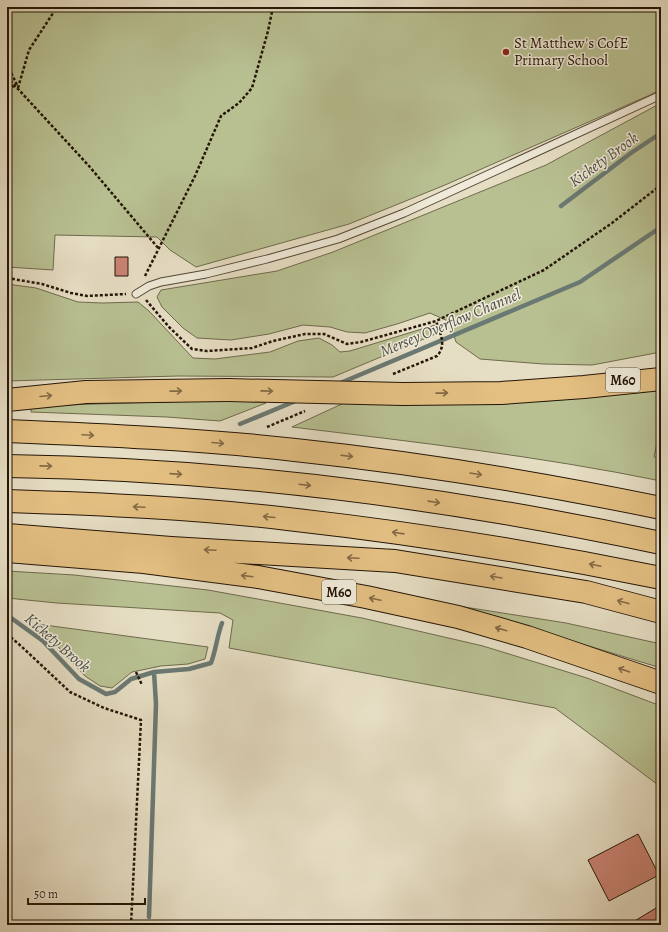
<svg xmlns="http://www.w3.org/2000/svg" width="668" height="932" viewBox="0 0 668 932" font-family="Alegreya,serif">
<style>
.green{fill:#b8c092;stroke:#6e6a4c}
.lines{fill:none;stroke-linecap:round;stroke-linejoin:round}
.stream{stroke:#6a7973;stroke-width:4.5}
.building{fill:#ca8374;stroke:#241506}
.service-casing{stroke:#544736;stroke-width:9}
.motorway-casing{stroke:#241506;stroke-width:24}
.path{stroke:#241506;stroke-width:2.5;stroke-dasharray:3 2;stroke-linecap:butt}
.service{stroke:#efead9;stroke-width:7}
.motorway{stroke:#e3bf82;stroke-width:22}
.motorway-bridge-casing{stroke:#241506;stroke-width:24;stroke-linecap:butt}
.motorway-bridge{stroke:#e3bf82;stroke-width:22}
.oneway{stroke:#846a44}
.poi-dot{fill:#8f2418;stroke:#efead9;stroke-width:1.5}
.labels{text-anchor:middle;stroke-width:3;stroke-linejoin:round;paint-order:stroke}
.shield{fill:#efead9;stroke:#615545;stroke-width:1}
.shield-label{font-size:14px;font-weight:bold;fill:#241506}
.poi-label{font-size:15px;fill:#241506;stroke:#efead9;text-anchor:start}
.water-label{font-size:16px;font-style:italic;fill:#4d4f46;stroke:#efead9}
</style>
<rect width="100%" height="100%" fill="#e6dec4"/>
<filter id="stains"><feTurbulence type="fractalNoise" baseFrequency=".005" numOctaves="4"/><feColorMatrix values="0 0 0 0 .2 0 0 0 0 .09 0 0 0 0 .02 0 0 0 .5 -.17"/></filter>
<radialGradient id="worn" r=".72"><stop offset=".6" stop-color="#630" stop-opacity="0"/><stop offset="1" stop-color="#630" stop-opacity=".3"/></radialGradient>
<!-- green -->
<path class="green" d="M7,7H661V89L650,95L445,185L349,224L196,267L170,250L157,237L55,235L53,270L7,267Z
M661,103V352L592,365L543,364L480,359L456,342L450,322L430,313L397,324L365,333L347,332L330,327L303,325L269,334L231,340L197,338L183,328L162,307L157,297L161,290L277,271L333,252L546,165Z
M7,284L36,288L78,302L102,303L138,302L149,311L193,358L215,359L270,352L298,341L319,338L332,345L340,352L350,351L435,325L438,333L333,377L178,376L7,381Z
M661,390V433H659L654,457L661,458V481C539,456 415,442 292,427L346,402L547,401L636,393Z
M231,400L266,403L220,421L167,417L31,412V406Z
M7,571L74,575L208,590L362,618L483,646L587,678L661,706V787L555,708L229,648L233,620L220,613L57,603L7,598Z
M458,606L566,623L661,644V668Z
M37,624L208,647L205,659L188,664L161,666L132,672L112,688L100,686L85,676Z"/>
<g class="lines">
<!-- stream -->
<path class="stream" d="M561,206L631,153L661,133
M338,384L580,282L661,227
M240,424L298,400
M7,615L43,641L79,679L106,694L115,692L131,679L154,672L189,669L211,663C216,650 217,636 222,623
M149,917L156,704L154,672"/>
</g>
<!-- building -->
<path class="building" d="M115,257H128V276H115Z
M638,834L659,875L609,901L588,860Z
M661,905V921L656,924L657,925H628Z"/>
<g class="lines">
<!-- service casing -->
<g class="service-casing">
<path id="service" d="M136,294L149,286L161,282L206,274L267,259L338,239L404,213L661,95"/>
</g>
<!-- motorway casing -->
<g class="motorway-casing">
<path id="motorway" d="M403,394L501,393L584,387L661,379
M7,400L86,392L228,390
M7,431C103,435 199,439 295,450C418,463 540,483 661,508
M7,466C227,469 446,497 661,543
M7,501C101,504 195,508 288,519C413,533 538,553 661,578
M7,535L171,548L395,561L586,592L661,612
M7,551L144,562L258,577L366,597L458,617L527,637L661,683"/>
</g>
<!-- path -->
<path class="path" d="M7,64L17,85
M7,77L89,166L159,249
M7,84L15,87
M18,88L29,50L57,7
M145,276L195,176L221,116L239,103L252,88L268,31L273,7
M7,278L42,284L71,293L87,296L126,294
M146,300L169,327L192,349L207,351L252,348L273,341L305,334H324L347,344L361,342L436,321L544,270L612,223L661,185
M393,374L437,356C447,345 440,333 436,321
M267,427L305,411
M7,634L21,646L70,692L104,708L141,720L131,925
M136,672L142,685"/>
<!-- service -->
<use href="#service" class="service"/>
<!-- motorway -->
<use href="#motorway" class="motorway"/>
<!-- motorway-bridge casing -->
<g class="motorway-bridge-casing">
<path id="motorway-bridge" d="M228,390L403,394"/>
</g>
<!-- motorway-bridge -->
<use href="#motorway-bridge" class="motorway-bridge"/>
</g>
<!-- one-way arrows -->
<defs><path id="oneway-shaft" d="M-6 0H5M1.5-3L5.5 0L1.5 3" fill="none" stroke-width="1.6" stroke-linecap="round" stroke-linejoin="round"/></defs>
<g class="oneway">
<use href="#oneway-shaft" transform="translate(176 391) rotate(-1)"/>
<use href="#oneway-shaft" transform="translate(267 391) rotate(1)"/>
<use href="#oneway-shaft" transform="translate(442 393) rotate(-1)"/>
<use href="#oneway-shaft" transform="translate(46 396) rotate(-5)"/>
<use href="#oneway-shaft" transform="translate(88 435) rotate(3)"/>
<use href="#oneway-shaft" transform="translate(218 443) rotate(5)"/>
<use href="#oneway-shaft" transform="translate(347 456) rotate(7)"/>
<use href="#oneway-shaft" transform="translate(46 466) rotate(1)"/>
<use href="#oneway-shaft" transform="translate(176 474) rotate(4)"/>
<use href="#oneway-shaft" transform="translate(476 474) rotate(9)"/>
<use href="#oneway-shaft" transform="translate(305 485) rotate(7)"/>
<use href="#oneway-shaft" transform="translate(434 502) rotate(8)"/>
<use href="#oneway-shaft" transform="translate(139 507) rotate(-177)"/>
<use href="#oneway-shaft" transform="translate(269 517) rotate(-175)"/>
<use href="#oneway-shaft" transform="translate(398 533) rotate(-172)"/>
<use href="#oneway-shaft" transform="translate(210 550) rotate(-177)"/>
<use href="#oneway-shaft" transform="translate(353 558) rotate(-177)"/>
<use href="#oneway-shaft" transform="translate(595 565) rotate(-168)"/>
<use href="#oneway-shaft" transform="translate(247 576) rotate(-173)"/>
<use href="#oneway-shaft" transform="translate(496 577) rotate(-171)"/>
<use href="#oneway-shaft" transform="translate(375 599) rotate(-168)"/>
<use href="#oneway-shaft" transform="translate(623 602) rotate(-165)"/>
<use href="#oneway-shaft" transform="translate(501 629) rotate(-164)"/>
<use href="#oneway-shaft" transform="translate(624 670) rotate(-161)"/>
</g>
<!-- markers -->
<circle class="poi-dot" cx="506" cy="52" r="4"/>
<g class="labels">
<!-- shield labels -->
<g class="shield">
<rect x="606" y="368" width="34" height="24" rx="3"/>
<rect x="322" y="580" width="34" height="24" rx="3"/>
</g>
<g class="shield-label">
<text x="623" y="385">M60</text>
<text x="339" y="597">M60</text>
</g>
<!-- poi labels -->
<g class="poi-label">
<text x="514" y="48">St Matthew's CofE<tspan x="514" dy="17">Primary School</tspan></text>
</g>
<!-- water labels -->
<g class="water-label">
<text transform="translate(603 159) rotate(-36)" y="6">Kickety Brook</text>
<text transform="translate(450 322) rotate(-23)" y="6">Mersey Overflow Channel</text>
<text transform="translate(58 642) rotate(41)" y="6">Kickety Brook</text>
</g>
</g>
<!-- margin -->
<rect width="668" height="932" fill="none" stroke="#e6dec4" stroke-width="24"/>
<rect x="8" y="8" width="652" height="916" fill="none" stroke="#241506" stroke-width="2"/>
<rect x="12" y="12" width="644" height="908" fill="none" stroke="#241506"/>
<!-- scale -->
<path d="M28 898v6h117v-6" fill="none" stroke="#241506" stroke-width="2"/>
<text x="34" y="898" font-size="12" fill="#241506" stroke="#efead9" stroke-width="3" paint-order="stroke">50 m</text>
<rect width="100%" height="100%" filter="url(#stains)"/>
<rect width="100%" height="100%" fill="url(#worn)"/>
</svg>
